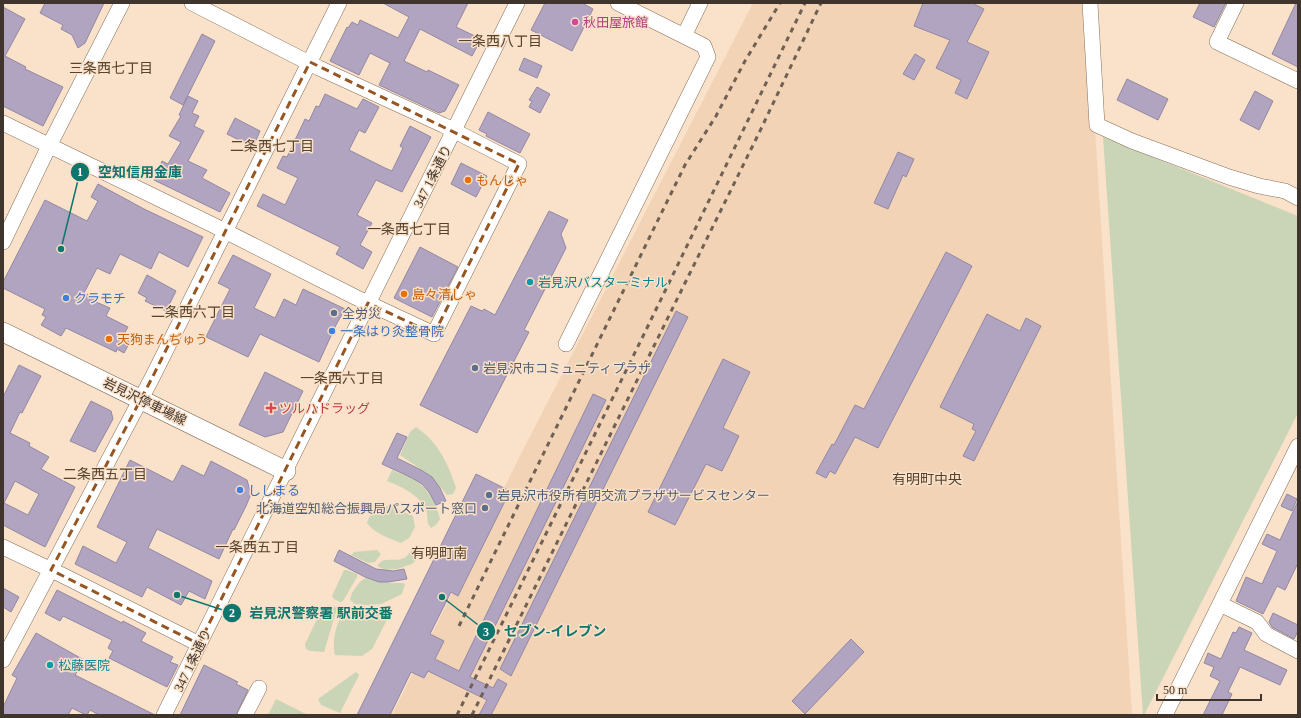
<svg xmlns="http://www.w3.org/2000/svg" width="1301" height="718" viewBox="0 0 1301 718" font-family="'Times New Roman','Noto Sans JP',serif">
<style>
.built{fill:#f2d3b6}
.green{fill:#c9d5b6}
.building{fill:#b0a4c0;stroke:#9388a3;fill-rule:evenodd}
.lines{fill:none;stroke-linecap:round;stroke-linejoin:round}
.minor-casing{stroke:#856f59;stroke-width:16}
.major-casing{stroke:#856f59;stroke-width:20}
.minor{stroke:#fff;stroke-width:15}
.major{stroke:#fff;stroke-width:19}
.rail{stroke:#6f6154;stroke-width:3;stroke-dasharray:5 5;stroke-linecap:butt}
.marked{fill:none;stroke:#975621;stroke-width:3;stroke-dasharray:8 5;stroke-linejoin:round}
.hotel-dot{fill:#d1479c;stroke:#fae1c9;stroke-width:1.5}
.food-dot{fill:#e8710a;stroke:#fae1c9;stroke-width:1.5}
.culture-dot{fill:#0f9aa8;stroke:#fae1c9;stroke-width:1.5}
.shop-dot{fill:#3f7fe0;stroke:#fae1c9;stroke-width:1.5}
.service-dot{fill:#5c6f8a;stroke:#fae1c9;stroke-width:1.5}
.health-dot{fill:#e0444e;stroke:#fae1c9;stroke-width:1.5}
.labels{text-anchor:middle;stroke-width:3;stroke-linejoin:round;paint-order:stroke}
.hotel-label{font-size:13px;fill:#b23c85;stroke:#fae1c9;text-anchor:start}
.street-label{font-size:13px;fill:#3f352c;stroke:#fae1c9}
.food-label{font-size:13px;fill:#c56008;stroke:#fae1c9;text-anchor:start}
.culture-label{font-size:13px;fill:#0d838f;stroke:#fae1c9;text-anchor:start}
.shop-label{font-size:13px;fill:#366cbe;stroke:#fae1c9;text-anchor:start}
.service-label{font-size:13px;fill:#4e5e75;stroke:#fae1c9;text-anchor:start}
.health-label{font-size:13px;fill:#be3a42;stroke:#fae1c9;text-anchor:start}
.neighbourhood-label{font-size:14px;fill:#56422d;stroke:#fae1c9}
.leader{fill:none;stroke:#0f766e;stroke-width:1.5}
.callout-dot{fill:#0f766e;stroke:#fae1c9;stroke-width:1.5}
.mark-label{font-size:12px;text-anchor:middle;font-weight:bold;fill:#fff}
.callout-label{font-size:14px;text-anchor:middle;font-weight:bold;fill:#0f766e;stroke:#fae1c9;stroke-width:3;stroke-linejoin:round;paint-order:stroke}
</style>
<rect width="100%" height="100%" fill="#fae1c9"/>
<!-- built -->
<path class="built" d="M753,3H1087L1132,715H392L521,454Z"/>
<!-- green -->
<path class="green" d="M1103,137L1298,216V413L1144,715H1143Z
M416,427C438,442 448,463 456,488L453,494L447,495C432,476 419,468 400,455L410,432Z
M392,470C400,474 408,476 415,480C428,488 437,505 440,519L436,525L431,528L428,524C427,519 428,512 425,508C418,494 402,487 387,481Z
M385,506H390L413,516L415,527L409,538L401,543C389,538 375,534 367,523C371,511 374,511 385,506Z
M417,547L420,549L419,557L412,564L397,569L385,570L377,566C384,555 394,563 404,558C407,557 409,553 411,551C412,550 417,548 417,547Z
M377,550L381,554L375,562L368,563L351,555L354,552Z
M344,570H347L357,574V577L343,601L340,602L334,599L332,596Z
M366,578L389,583H403L405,584L402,594L381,604L368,605L355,604L350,600C351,592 359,581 366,578Z
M328,605L337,608L324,652L310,651L306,649L305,644L322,609Z
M349,609H388L390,614L372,649L362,656L335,655C332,645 335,628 340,619C342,616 346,612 349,609Z
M356,672L359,675L340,713L321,705L318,699Z
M276,699L308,715H268Z"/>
<!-- building -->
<path class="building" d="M45,3H104L85,43L78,48L72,35L61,29L63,25L40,13Z
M383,3H468L456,27L481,39L472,56L420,29L404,61L427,72L428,70L459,85L445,111L439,113L379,85L390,63L370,53L359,75L330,61L347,27L348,28L352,22L358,25L360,20L398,38L409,17Z
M545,3H582L593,9L572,51L531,30Z
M923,3H972L984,9L967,42L989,52L967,99L955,93L961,80L936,68L950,40L914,26Z
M1200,3H1226L1214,27L1193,17Z
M1296,3H1298V67L1272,54Z
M3,7L25,19L5,56L26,67L25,69L63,87L43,126L3,106Z
M202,34L215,41L183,105L170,98Z
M915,54L925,60L914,80L903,74Z
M524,58L542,66L537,78L519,70Z
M1127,79L1168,99L1158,120L1117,100Z
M537,87L550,94L540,113L529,107L532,101L529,100Z
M1255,91L1273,101L1259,130L1240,120Z
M325,94L357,109L363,99L379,107L365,133L359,130L349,150L385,168L392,171L403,148L400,146L410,126L431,137L402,192L376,180L357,215L372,223L360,245L372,252L363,269L336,254L340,247L257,206L263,194L285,205L298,178L277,168L283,156L287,157L305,119L309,121L316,106L319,107Z
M188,96L198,101L192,113L199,116L194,126L204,131L188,161L207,170L202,178L230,193L220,212L154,180L162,161L168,164L181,142L169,136L181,116L179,115Z
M488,112L530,134L520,153L486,136L487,134L479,130Z
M235,118L260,131L253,147L227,134Z
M898,152L914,159L906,177L903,175L888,209L874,203Z
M461,163L487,176L476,197L451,184Z
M98,184L144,209L203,237L188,267L159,252L151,269L120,254L110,274L97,268L84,293L98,299L96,302L110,308L106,316L128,327L124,334L132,338L124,353L117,349L116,352L66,328L61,336L41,325L46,317L42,315L45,309L3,288V282L45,200L87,221L98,201L91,197Z
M549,211L568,220L561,234L566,248L524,330L529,332L477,433L420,405L471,306L482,311L484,309L495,315Z
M420,247L458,267L432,317L394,298Z
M946,252L972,266L878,448L855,437L835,474L830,471L826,478L816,473L832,444L834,445L855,405L864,409Z
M233,255L271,274L254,308L275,318L284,299L296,305L303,289L345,309L336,325L319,362L260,334L248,357L206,337L230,289L218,283Z
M147,275L176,291L166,311L145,301L147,298L138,293Z
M676,311L688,317L511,676L500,669Z
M987,314L1020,331L1026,318L1041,326L974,461L963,456L976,431L972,429L974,424L940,407Z
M723,359L750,372L723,428L739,436L722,471L706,464L675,525L648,512Z
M19,365L41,376L22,413L20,412L10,433L30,443L29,446L49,457L41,469L75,487L45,547L3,525V397ZM15,481L39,494L28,515L4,503Z
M265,372L303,391L283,432L265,437L239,425Z
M593,394L606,400L470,677L493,688L498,679L507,684L491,715H479L487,700L428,671L424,678L411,672L390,715H357L476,474L510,491L458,596L451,592L430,634L444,641L435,659L459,671Z
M91,401L111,411L113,419L95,452L70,441Z
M397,433L407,437L397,458L421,470L432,477L440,488L446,501L436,505L429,492L422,484L412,478L382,464Z
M130,460L173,482L182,465L204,476L211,461L247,480L251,494L246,506L234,530L233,529L219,559L157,529L148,548L212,581L205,599L189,591L181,605L147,587L142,597L75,564L83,546L116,563L127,542L97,527Z
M1287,494L1297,499L1292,511L1281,506Z
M1298,501V563L1285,590L1277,586L1263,614L1236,601L1246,577L1262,584L1277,551L1262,544L1267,534L1280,540Z
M339,550L376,569L393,571L404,569L407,579L388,582H379L365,577L334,561Z
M3,588L19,597L11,612L3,607Z
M57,590L122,623L123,621L146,633L141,641L173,657L170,662L178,665L167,687L109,658L113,651L108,648L112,640L63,616L60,621L45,613Z
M1273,613L1298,625V631L1294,639L1272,627L1269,622Z
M1239,627L1252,633L1244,650L1287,670L1280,685L1240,667L1228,692L1232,694L1222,715H1203L1220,681L1210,676L1214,667L1204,663L1208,653L1221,659L1233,632L1236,633Z
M36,633L84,660L75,675L155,715H99L90,710L87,715H86L72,708L68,715H3V707L17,678L12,675Z
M851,639L864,652L805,714L792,701Z
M204,665L238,682L236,684L248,690L236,715H180Z"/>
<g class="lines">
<!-- minor casing -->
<g class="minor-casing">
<path id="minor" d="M1090,3L1097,125L1132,141L1229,177L1259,186L1285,191L1298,198
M1236,3L1217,42L1298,81
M684,36L700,3
M3,123L215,226L355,297L434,334L519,164L443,125L319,68L192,3
M3,242L49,146L122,3
M566,344L708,57L704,46L618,3
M3,547L62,575L199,644
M1220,604L1257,622L1266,634L1298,651
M3,660L152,378L339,3
M164,715L517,3
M245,715L259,688
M1165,715L1298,446"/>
</g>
<!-- major casing -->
<g class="major-casing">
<path id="major" d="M3,332L286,471"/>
</g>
<!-- minor -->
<use href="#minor" class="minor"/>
<!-- major -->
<use href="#major" class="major"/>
<!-- rail -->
<path class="rail" d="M459,626L685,165L716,116L745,61L780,3
M457,715L647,328L805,3
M472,715L759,133L821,3"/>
</g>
<!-- marked area -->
<path class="marked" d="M310,62L519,164L434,334L368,303L199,644L51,570L152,378Z"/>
<!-- markers -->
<circle class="hotel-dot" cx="575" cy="22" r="4"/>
<g class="food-dot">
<circle cx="468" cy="180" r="4"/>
<circle cx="404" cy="294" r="4"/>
<circle cx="109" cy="339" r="4"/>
</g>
<g class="culture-dot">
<circle cx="530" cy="282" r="4"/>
<circle cx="50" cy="665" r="4"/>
</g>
<g class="shop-dot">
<circle cx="66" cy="298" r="4"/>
<circle cx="332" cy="331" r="4"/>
<circle cx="240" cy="490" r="4"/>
</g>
<g class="service-dot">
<circle cx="334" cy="313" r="4"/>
<circle cx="475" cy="368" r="4"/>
<circle cx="489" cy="495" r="4"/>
<circle cx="485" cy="508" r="4"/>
</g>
<path class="health-dot" d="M269 402h4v4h4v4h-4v4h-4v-4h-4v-4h4z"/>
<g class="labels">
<!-- hotel labels -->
<g class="hotel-label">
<text x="583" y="27">秋田屋旅館</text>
</g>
<!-- street labels -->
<g class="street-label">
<text transform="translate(432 176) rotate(-63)" y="5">347 1条通り</text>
<text transform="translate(145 401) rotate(26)" y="5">岩見沢停車場線</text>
<text transform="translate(192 660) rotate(-64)" y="5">347 1条通り</text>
</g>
<!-- food labels -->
<g class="food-label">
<text x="476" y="185">もんじゃ</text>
<text x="412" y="299">島々清しゃ</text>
<text x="117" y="344">天狗まんぢゅう</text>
</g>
<!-- culture labels -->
<g class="culture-label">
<text x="538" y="287">岩見沢バスターミナル</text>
<text x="58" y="670">松藤医院</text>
</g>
<!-- shop labels -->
<g class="shop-label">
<text x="74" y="303">クラモチ</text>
<text x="340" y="336">一条はり灸整骨院</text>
<text x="248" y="495">ししまる</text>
</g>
<!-- service labels -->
<g class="service-label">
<text x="342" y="318">全労災</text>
<text x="483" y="373">岩見沢市コミュニティプラザ</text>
<text x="497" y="500">岩見沢市役所有明交流プラザサービスセンター</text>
<text x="477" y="513" text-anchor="end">北海道空知総合振興局パスポート窓口</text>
</g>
<!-- health labels -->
<g class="health-label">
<text x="279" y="413">ツルハドラッグ</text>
</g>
<!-- neighbourhood labels -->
<g class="neighbourhood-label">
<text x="500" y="46">一条西八丁目</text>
<text x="111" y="73">三条西七丁目</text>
<text x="272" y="151">二条西七丁目</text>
<text x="409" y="234">一条西七丁目</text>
<text x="193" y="317">二条西六丁目</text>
<text x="342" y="383">一条西六丁目</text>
<text x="105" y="479">二条西五丁目</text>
<text x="927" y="484">有明町中央</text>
<text x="257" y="552">一条西五丁目</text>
<text x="439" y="558">有明町南</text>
</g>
</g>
<!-- callouts -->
<path class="leader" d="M61 249L80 172M177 595L232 613M442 597L486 631"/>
<g class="callout-dot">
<circle cx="61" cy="249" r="4"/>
<circle cx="177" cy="595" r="4"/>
<circle cx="442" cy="597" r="4"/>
<circle cx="80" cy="172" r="10"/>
<circle cx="232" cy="613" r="10"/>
<circle cx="486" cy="631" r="10"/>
</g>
<g class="mark-label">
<text x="80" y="176">1</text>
<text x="232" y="617">2</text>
<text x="486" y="636">3</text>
</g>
<g class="callout-label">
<text x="140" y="177">空知信用金庫</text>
<text x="321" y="618">岩見沢警察署 駅前交番</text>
<text x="555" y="636">セブン-イレブン</text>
</g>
<!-- border -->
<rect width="1301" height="718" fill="none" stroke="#3f352c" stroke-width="8"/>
<!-- scale -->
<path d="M1157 694v6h104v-6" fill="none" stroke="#3f352c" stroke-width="2"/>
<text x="1163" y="694" font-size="12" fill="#3f352c" stroke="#fae1c9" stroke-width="3" paint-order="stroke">50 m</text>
</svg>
